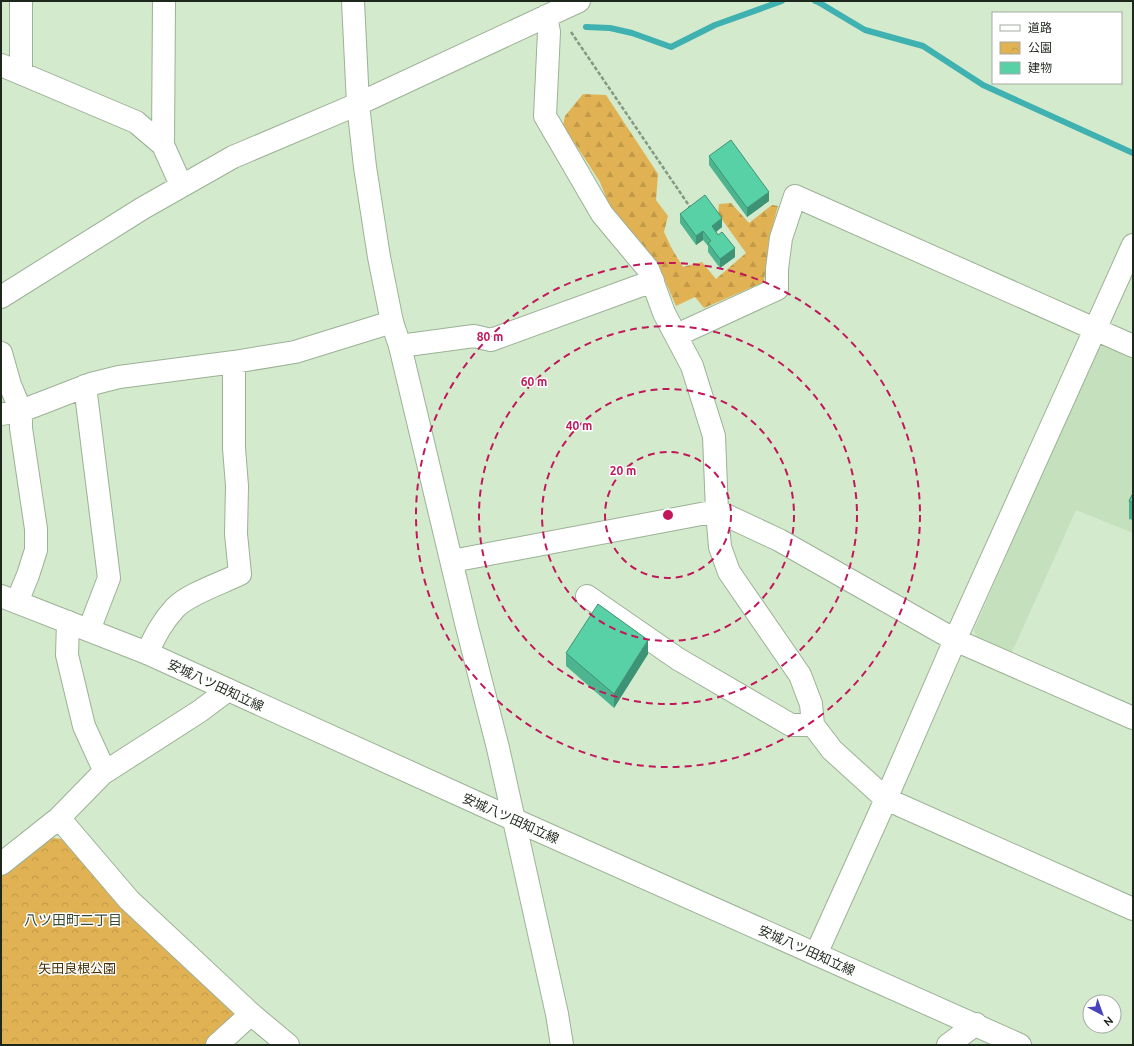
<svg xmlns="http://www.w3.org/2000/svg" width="1134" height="1046" viewBox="0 0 1134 1046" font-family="Ubuntu,'Noto Sans JP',sans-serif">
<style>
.built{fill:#c4e0bd}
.forest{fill:url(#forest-firs)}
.park{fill:url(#park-crowns)}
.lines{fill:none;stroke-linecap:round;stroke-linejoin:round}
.stream{stroke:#40b1b1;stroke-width:6}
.street-casing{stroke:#9cb196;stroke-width:24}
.secondary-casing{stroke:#9cb196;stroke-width:24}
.path{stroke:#879882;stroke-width:2.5;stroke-dasharray:4 2;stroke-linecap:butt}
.street{stroke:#fff;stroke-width:22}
.secondary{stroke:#fff;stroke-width:22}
.wall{fill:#4db490}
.shaded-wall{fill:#3e9275}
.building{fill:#59d1a7;stroke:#3e9275}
.ring{fill:none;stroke:#c2185b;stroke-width:2;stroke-dasharray:7 5}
.labels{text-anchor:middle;stroke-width:3;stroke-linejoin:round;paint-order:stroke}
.street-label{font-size:13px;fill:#1e271c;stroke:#fff}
.park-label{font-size:13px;fill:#443106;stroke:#fff}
.neighbourhood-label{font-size:14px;fill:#384a32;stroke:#fff}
.centre{fill:#c2185b;stroke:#fff;stroke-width:2}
.ring-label{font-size:12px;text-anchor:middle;font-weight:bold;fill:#c2185b;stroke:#fff;stroke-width:3;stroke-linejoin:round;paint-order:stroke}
</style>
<defs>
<pattern id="forest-firs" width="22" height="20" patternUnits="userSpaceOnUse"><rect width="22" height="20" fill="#e1b253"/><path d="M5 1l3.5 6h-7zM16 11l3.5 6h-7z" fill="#c19948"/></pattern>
<pattern id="park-crowns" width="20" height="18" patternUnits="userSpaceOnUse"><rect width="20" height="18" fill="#e1b253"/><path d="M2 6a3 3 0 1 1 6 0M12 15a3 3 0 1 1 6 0" fill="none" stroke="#c19948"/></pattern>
</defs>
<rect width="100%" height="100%" fill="#d3eacd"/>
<!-- built -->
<path class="built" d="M1104,346L1133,359V533L1076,510L1012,652L977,640L974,630L1096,350Z"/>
<!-- forest -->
<path class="forest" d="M583,94L606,95L658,174L656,200L668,216L664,232L672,249L683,267L702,262L716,279L746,253L718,214L719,204L731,203L749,223L772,205L778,206L769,239L764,282L704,308L695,297L676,306L658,264L611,210L600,182L563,125L565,116Z"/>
<!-- park -->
<path class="park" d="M51,838L63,839L234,1009L232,1020L204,1045H1V876Z"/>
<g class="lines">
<!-- stream -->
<path class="stream" d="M815,1L818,2L865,30L923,46L983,85L1133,153
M586,27L610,28L632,33L671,47L715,25L782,1"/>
<!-- street casing -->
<g class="street-casing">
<path id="street" d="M546,16L549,32L545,116L602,214L648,269L664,313L692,366L714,436L717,511L720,547L729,572L800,675L811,704L813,725L832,750L886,799L1133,909
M1,65L136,122L163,145L181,185
M21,73V1
M163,145L164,1
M1,297L143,208L233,157L358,104L579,1
M677,335L777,289V269L781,238L795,196L1133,346
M400,346L474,336L491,340L653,281
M1,353L10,385L21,411V428L36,529V550L28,575L17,602
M85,386L109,578L89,630
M1,414L21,411L91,384L119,377L234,362L295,352L392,322
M452,561L717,511L779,540L955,640L1133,718
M587,596L678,659L791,725H813
M68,622L67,655L84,726L105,772
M147,653C155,636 162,622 175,608C188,594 222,583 240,574L236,534L237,486L234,448V362
M59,818L102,774L200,711L228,690
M1,864L59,818L129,900L251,1014L288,1045
M816,954L886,799L955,640L1133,245
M217,1045L251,1014
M948,1045L976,1024"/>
</g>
<!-- secondary casing -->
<g class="secondary-casing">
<path id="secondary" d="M353,1L358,104L365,167L379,257L392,322L400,346L467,627L498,748L557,1014L562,1045
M1,596L147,653L515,820L1020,1045"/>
</g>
<!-- path -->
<path class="path" d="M571,32L690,207"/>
<!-- street -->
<use href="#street" class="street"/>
<!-- secondary -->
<use href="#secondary" class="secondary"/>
</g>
<!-- wall -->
<path class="wall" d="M709,156L769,201L747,217L709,165Z
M680,214L722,227L716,232L735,257L720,268L708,252V246L703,240L696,245L680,223Z
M1133,493V520L1129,519V501Z
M566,653L648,654L614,708L566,666Z"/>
<!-- shaded-wall -->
<path class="shaded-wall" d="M769,192V201L747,217V208Z
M722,218V227L712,235V226Z
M703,231V240L696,245V236Z
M735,248V257L720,268V259Z
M648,640V654L614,708V694Z"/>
<!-- building -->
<path class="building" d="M731,140L769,192L747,208L709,156Z
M705,195L722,218L712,226L718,235L722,232L735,248L720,259L708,243L711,241L703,231L696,236L680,214Z
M1133,493V503L1129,501Z
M598,604L648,640L614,694L566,653Z"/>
<!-- distance rings -->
<g class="ring">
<circle cx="668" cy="515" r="63"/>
<circle cx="668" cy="515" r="126"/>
<circle cx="668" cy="515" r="189"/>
<circle cx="668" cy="515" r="252"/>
</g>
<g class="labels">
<!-- street labels -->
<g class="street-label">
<text transform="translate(216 685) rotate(25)" y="5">安城八ツ田知立線</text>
<text transform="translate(511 818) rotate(24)" y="5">安城八ツ田知立線</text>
<text transform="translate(807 950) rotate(24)" y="5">安城八ツ田知立線</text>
</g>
<!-- park labels -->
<g class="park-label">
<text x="77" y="973">矢田良根公園</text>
</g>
<!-- neighbourhood labels -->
<g class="neighbourhood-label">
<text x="73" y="925">八ツ田町二丁目</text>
</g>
</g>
<circle cx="668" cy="515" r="6" class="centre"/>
<g class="ring-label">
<text x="490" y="341">80 m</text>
<text x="534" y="386">60 m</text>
<text x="579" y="430">40 m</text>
<text x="623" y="475">20 m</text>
</g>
<!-- border -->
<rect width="1134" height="1046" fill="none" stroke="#1e271c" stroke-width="4"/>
<!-- legend -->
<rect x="992" y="12" width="130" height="72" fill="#ffffff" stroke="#a5a9a4"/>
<rect x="1000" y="25" width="20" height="6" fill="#ffffff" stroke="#a5a9a4"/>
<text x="1028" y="32" font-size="12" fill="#1e271c">道路</text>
<rect x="1000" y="42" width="20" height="12" fill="url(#park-crowns)" stroke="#a5a9a4"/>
<text x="1028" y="52" font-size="12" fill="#1e271c">公園</text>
<rect x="1000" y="62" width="20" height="12" fill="#59d1a7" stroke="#a5a9a4"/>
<text x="1028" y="72" font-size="12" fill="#1e271c">建物</text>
<!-- north arrow -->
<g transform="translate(1102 1014) rotate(139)"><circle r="19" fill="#ffffff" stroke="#a5a9a4"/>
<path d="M0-3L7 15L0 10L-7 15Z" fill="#4943b9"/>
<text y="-6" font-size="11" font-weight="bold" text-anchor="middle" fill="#1e271c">N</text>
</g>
</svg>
